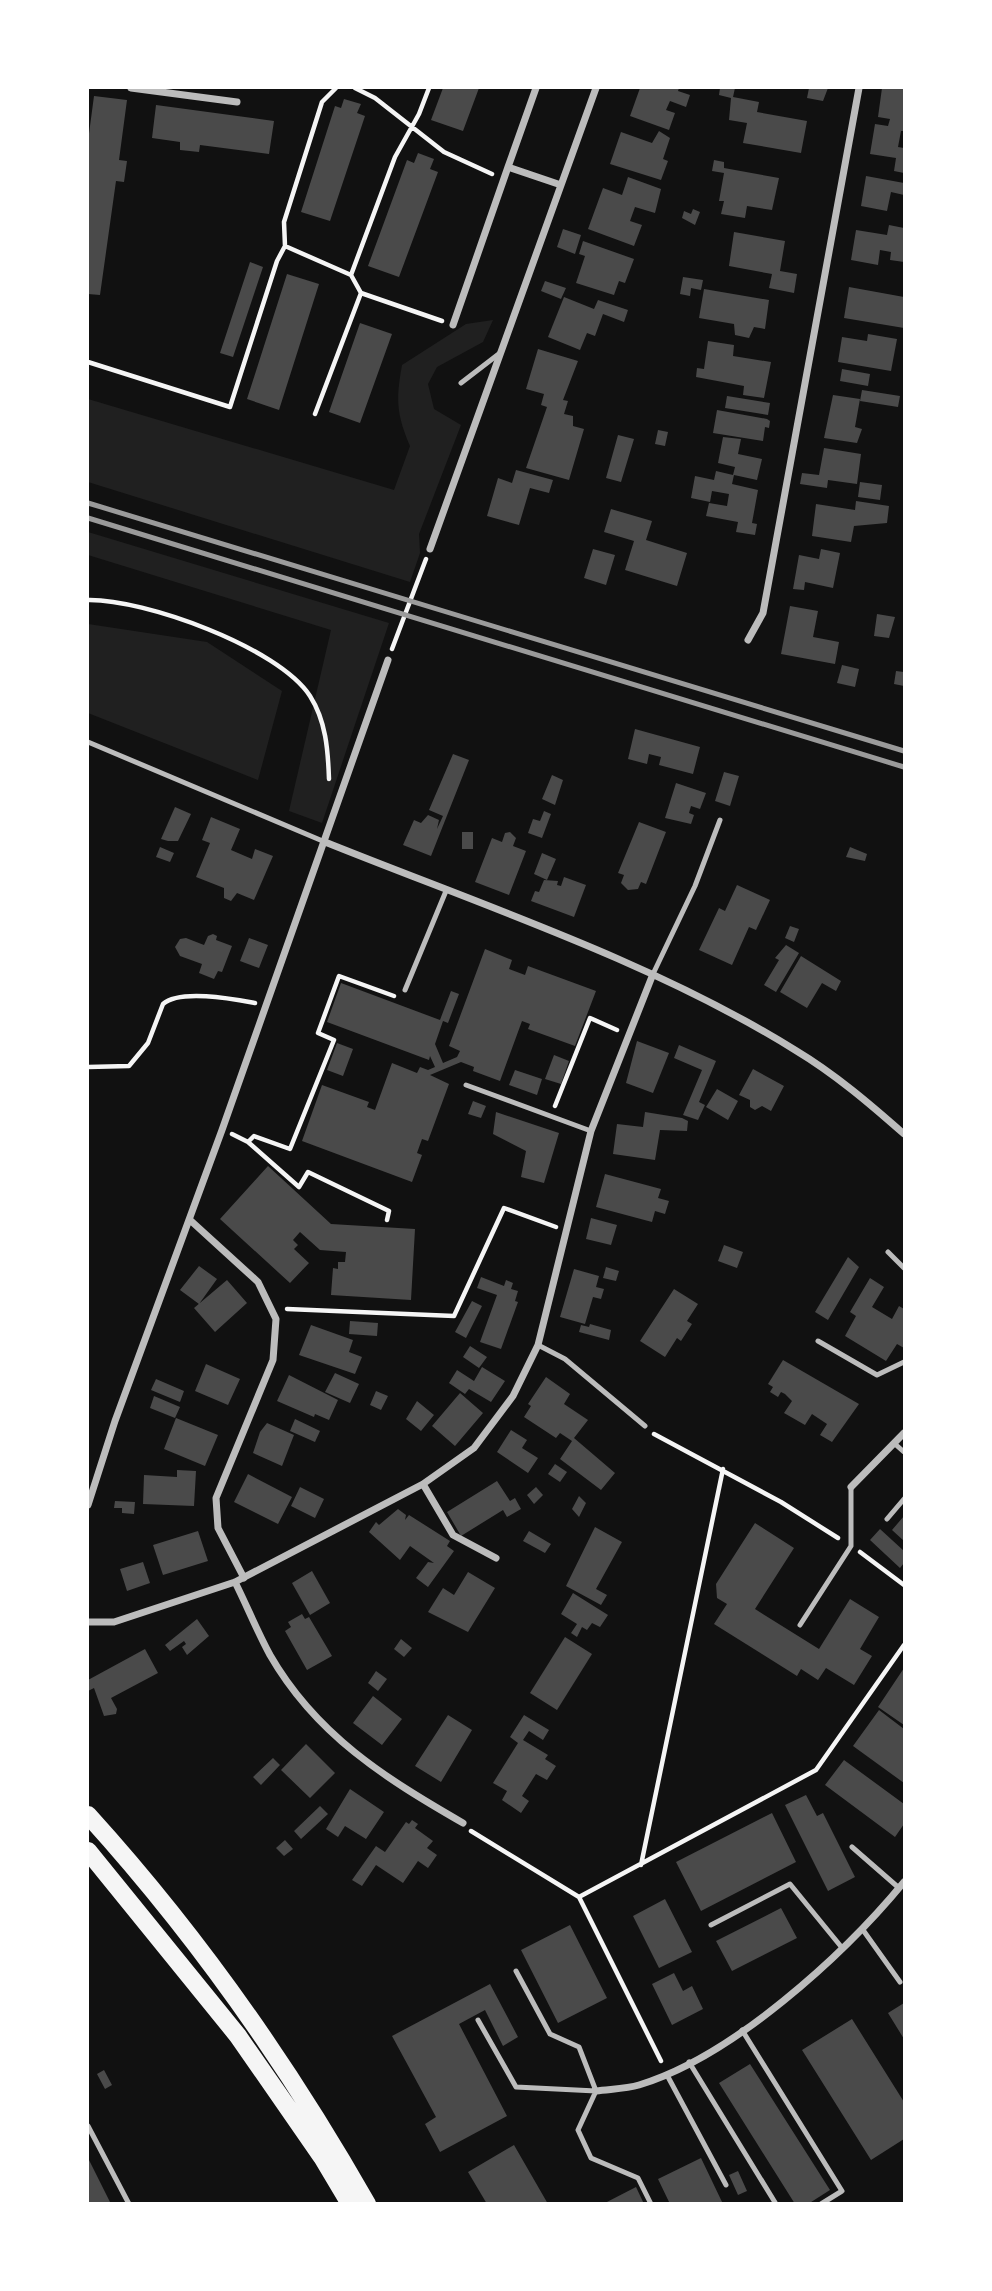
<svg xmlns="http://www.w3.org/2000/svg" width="992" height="2291" viewBox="0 0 992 2291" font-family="Barlow,sans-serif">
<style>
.green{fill:#202020}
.building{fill:#4a4a4a}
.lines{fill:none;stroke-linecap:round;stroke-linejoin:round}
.path{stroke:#f5f5f5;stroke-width:4.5}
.service{stroke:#bcbcbc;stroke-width:5}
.minor{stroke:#bcbcbc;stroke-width:7}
.primary{stroke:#f5f5f5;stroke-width:18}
.rail{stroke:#9a9a9a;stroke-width:5}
</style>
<rect width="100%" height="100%" fill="#111"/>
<!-- green -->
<path class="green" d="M493,320L483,342L437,367L428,384L434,409L461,425L419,534L420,553L410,582L88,482V399L394,490L410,446C396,413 396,399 402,365L466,324Z
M88,532L389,623L322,823L289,811L331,630L88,555Z
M88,624L207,642L282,691L258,780L88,713Z"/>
<!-- building -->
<path class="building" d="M443,88H479L463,131L431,120Z
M640,88H679L678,91L690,95L686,107L670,101L666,110L675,113L669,130L630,116Z
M720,88H735L733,97L759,102L757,112L807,121L801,153L743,143L747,123L729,120L731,98L719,95Z
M809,88H828L823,101L807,98Z
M882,88H904V131H901L898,147L904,148V173L894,171L896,158L870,154L875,124L888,126L890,119L878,117Z
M94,96L127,100L119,160L127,161L124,182L116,181L100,295L88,294V141Z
M344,99L361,104L357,113L365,116L330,221L301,212L335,106L341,108Z
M156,105L274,121L269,154L200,145L199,152L180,150V142L152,138Z
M659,131L670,138L663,159L668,161L661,180L610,164L621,132L652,143Z
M418,153L434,159L430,169L438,172L399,277L368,266L407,160L414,163Z
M714,160L724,162V168L779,178L772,210L747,206L745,218L721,214L724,201H719L724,173L712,171Z
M866,176L904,183V195L891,192L887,211L861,206Z
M628,177L661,189L655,213L635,207L630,221L642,225L634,246L588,229L603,188L622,195Z
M693,209L700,212L695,225L682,218L684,211L691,214Z
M889,225L904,228V262L890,260L891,252L880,250L878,265L851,260L856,230L887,235Z
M563,229L581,235L575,254L557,247Z
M734,232L785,241L780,271L797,274L794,293L769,288L772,274L729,266Z
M583,241L634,259L625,283L619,281L614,295L576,283L585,256L579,254Z
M250,262L263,267L233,357L220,353Z
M287,274L319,284L279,410L247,399Z
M683,277L703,280L701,290L691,288L690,296L680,294Z
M545,281L566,288L561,299L541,291Z
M849,287L904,297V328L844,318Z
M704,289L769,300L765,329L754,327L749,338L735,335L734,324L699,318Z
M564,297L594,309L598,300L628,310L624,322L603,314L595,336L587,333L580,350L548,337Z
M360,323L392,334L360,423L329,412Z
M868,334L897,339L891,371L838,362L842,337L867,341Z
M708,341L734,345L733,356L771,362L764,398L743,395L744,386L696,377L697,368L704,369Z
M538,349L578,361L563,400L568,401L564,414L573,416V426L584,429L569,480L526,468L547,407L541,405L544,394L526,389Z
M842,369L870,374L868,386L840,381Z
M862,390L900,396L898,407L860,401Z
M833,395L860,399L855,427L862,429L857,443L824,438Z
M727,396L770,403L768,415L725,408Z
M717,410L767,419L770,421L769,428L765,427L763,441L713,433Z
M658,430L668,432L665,446L655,444Z
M618,435L634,439L621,482L606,478Z
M723,437L741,439L738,454L762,459L757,480L734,475L732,484L758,490L752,523L757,524L755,535L736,532L738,522L706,516L709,503L727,506L729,494L712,491L710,502L691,498L695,476L714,480L716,471L733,475L735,467L718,463Z
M824,448L861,454L857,484L828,480L827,488L800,484L802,473L819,475Z
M516,470L553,480L549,493L530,488L519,525L487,516L498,478L512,483Z
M860,482L882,485L880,500L858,497Z
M856,501L889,506L887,523L854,526L851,542L812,536L816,504L855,510Z
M611,509L652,521L646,540L687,553L677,586L625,570L634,541L604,532Z
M593,549L615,555L606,585L584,578Z
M821,549L840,553L833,588L805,582L804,590L793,589L799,555L819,559Z
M790,606L818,611L813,637L839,642L835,664L781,654Z
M877,614L895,617L889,638L874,636Z
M842,665L859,669L855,687L837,683Z
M896,671L904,672V686L894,684Z
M635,729L700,747L693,774L659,765L661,757L649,754L647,764L628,759Z
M453,754L469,760L431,856L403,845L414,820L421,823L428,815L439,820L437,829L443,816L429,810Z
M724,772L739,776L730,806L715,801Z
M552,775L563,780L555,805L542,799Z
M676,783L706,793L700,809L691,806L689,813L694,815L691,824L665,818Z
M175,807L191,814L178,841H168L161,839Z
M544,811L551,814L542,838L528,833L533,819L540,821Z
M211,817L240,829L231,850L252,859L255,849L273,856L254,900L237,893L231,901L224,898V888L196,877L210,843L202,840Z
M639,822L666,832L646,884L641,882L638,889L628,890L621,883L624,875L618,873Z
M462,832H473V849H462Z
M510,832L516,838L513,846L526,851L509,895L475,882L492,838L502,842L505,833Z
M160,847L174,853L170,862L156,857Z
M850,847L867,854L865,861L846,857Z
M542,853L556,859L547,880L534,874Z
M564,877L586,885L574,917L531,901L535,891L539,892L544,880L558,881L557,885L561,886Z
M737,885L770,900L756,930L749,927L732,965L699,950L719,908L725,911Z
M790,926L799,929L794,942L785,938Z
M213,934L217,936L216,940L232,946L222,972L218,971L214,979L199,973L202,964L180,956L175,947L180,939L186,938L204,945L208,936Z
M249,938L268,945L259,968L240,961Z
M786,945L799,953L776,992L764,985L779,960L775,958Z
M485,949L512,960L509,969L525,975L528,966L596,991L575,1046L528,1029L530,1024L522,1021L500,1081L473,1071L474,1067L461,1062L430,1075L449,1084L428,1141L422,1139L417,1153L422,1155L412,1182L302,1141L322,1085L369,1102L367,1107L375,1110L392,1063L417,1073L420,1067L428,1070L435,1067L430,1056L429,1060L327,1022L341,983L440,1020L451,991L459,994L448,1023L443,1021L435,1044L443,1063L457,1057L460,1051L449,1046Z
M801,956L841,981L836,991L822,983L807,1008L780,992Z
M637,1041L669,1053L653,1093L626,1083Z
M337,1043L353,1049L343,1076L327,1070Z
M679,1045L716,1061L699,1102L705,1105L698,1120L683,1115L702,1070L674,1058Z
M554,1055L569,1061L561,1084L545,1079Z
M753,1069L784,1086L771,1111L762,1106L755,1110L750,1107V1100L739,1095Z
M515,1070L542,1079L537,1095L509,1085Z
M717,1089L738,1101L728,1120L706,1107Z
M473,1101L486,1106L481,1118L468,1114Z
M496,1112L559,1133L544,1183L521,1177L526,1151L493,1134Z
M645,1112L682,1118L688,1121L687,1131L660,1130L655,1160L613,1154L617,1124L643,1127Z
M268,1166L331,1224L415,1229L411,1300L331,1295L333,1268L338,1269V1262H345L346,1252L320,1250L300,1232L293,1240L298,1245L294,1249L309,1263L290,1283L220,1219Z
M605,1174L661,1189L658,1198L669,1201L665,1214L655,1211L652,1222L596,1207Z
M591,1218L617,1225L611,1245L586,1239Z
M724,1245L743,1252L737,1268L718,1261Z
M848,1257L859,1267L828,1320L815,1312Z
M199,1266L217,1279L199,1304L180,1290Z
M606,1267L619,1271L616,1281L603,1278Z
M574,1269L599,1276L596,1287L604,1289L601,1299L593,1297L585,1324L560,1317Z
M481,1277L504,1286L506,1280L513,1283L511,1289L518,1291L515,1301L518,1302L501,1349L480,1342L497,1295L477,1288Z
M870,1278L884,1287L872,1307L892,1319L899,1306L904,1309V1348L897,1344L886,1361L845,1336L856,1316L850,1312Z
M227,1280L247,1303L215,1332L194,1308Z
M674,1289L698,1304L687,1321L692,1324L681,1341L677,1338L665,1357L640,1341Z
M472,1301L482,1306L466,1338L455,1332Z
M350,1321L378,1323L377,1336L349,1334Z
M590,1324L611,1330L609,1340L579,1332L581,1325L589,1327Z
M311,1325L353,1340L349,1352L362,1357L355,1374L299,1355Z
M470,1346L487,1357L479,1368L463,1357Z
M783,1360L859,1404L832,1442L820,1435L827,1424L812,1414L805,1425L784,1413L792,1401L785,1394L781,1392L778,1397L770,1392L773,1387L768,1384Z
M206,1364L240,1379L228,1405L195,1391Z
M482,1367L505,1381L491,1402L469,1389L465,1394L449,1383L457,1370L474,1381Z
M335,1373L359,1384L350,1403L325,1392Z
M289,1375L338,1400L329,1420L315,1414L314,1417L277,1401Z
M546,1377L570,1394L564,1404L588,1420L574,1438L615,1473L601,1490L560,1459L572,1441L560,1433L556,1438L524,1417L531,1406L528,1404Z
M156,1379L184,1391L180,1402L151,1390Z
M376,1391L388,1396L381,1410L370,1405Z
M460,1393L483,1413L455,1446L432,1426Z
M154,1396L180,1407L175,1418L150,1408Z
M417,1401L434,1415L421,1431L406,1419Z
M176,1418L218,1435L205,1466L164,1449Z
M295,1419L320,1431L315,1442L290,1431Z
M267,1423L294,1435L282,1466L253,1453L260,1432Z
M511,1430L527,1440L522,1448L538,1458L528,1473L497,1452Z
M555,1464L567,1472L560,1482L548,1474Z
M177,1470L196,1471L194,1506L143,1504L144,1475L177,1477Z
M248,1474L292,1497L278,1524L234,1502Z
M497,1481L510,1501L515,1498L521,1509L507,1517L503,1510L461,1536L447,1512Z
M300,1487L324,1499L315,1518L291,1506Z
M536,1487L543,1495L534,1504L527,1495Z
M579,1496L586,1503L579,1517L572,1509Z
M115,1501L135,1502L134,1514L122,1513V1508H114Z
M398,1509L406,1515L405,1520L409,1515L450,1541L447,1546L454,1551L428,1587L416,1578L428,1562L434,1563L410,1546L400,1560L369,1532L376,1522L379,1525Z
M904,1516V1541L892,1530Z
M755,1523L794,1548L755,1609L819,1649L850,1599L879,1617L860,1649L872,1656L854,1685L826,1668L818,1680L801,1669L797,1676L714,1624L727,1604L717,1598L716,1584Z
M595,1527L622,1542L596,1589L607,1595L601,1605L566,1586Z
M880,1529L904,1551V1563L900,1568L870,1540Z
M198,1531L208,1561L163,1575L153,1545Z
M529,1531L551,1544L545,1553L523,1541Z
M143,1562L150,1583L127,1591L120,1569Z
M312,1571L330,1603L310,1615L292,1583Z
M468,1572L495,1588L468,1632L428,1612L443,1588L454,1595Z
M573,1593L608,1615L600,1627L592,1623L587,1630L582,1627L577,1637L571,1633L577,1624L561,1614Z
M302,1614L305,1619L309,1617L332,1656L307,1670L285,1631L291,1627L288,1622Z
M197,1619L209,1636L187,1655L182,1647L186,1644L184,1641L170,1651L165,1645Z
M565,1637L592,1654L557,1710L530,1693Z
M401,1639L412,1648L404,1657L394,1649Z
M145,1649L158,1673L111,1698L117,1709L116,1714L104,1716L94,1688L88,1691V1680Z
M904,1668V1725L878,1707Z
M376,1671L387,1679L378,1691L368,1683Z
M373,1696L402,1719L382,1745L353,1723Z
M879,1710L904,1729V1783L853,1746Z
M448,1715L472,1730L441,1782L415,1766Z
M524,1715L549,1730L543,1740L529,1731L523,1740L548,1755L545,1759L556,1766L547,1780L536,1774L522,1796L529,1801L521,1813L502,1800L507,1791L493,1783L518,1743L510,1737Z
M306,1744L335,1773L310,1798L281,1770Z
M273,1758L280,1765L261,1785L253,1777Z
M844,1760L904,1804V1824L895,1837L825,1785Z
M350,1789L384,1812L366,1839L345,1826L338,1837L326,1829Z
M806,1795L817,1816L823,1813L855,1877L828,1891L785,1805Z
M320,1806L328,1814L301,1839L294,1831Z
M772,1813L796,1862L701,1911L676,1862Z
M412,1820L418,1824L415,1828L433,1841L427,1848L437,1855L428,1868L418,1861L403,1883L376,1865L362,1886L352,1880L376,1846L385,1852L406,1822L409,1824Z
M285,1840L293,1849L284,1856L276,1848Z
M665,1899L692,1952L659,1968L633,1916Z
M781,1908L797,1938L732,1971L716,1941Z
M570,1925L607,1998L558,2023L521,1950Z
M674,1973L683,1991L692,1986L703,2009L672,2025L652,1984Z
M490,1984L518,2037L503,2046L485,2010L459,2024L507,2116L440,2152L425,2124L436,2117L392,2036Z
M904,2003V2039L888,2013Z
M852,2019L904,2102V2139L871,2160L802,2050Z
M750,2064L830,2190L808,2204H795L719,2083Z
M104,2070L112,2085L105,2089L97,2074Z
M514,2145L548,2204H487L468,2172Z
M88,2158L111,2204H88Z
M701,2158L723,2204H670L658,2179Z
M738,2171L747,2191L738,2195L729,2175Z
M636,2187L644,2204H603Z"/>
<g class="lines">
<!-- path -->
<path class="path" d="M355,88L375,98L444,152L492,174
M285,246L351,275L361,293L442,321
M351,275L395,157L419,114L429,88
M88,362L230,407L277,261L285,246L284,222L322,102L336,88
M315,414L361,293
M88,600C144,599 278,647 310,696C326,721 328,750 329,779
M392,649L426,559
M88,1067L129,1066L148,1043L163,1004C180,989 233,999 255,1003
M555,1106L590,1018L617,1030
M232,1134L248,1142L299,1187L308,1172L389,1211L387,1220
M248,1142L254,1136L290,1149L334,1040L318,1033L339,976L394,996
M287,1309L454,1316L504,1208L556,1227
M654,1434L781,1502L838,1538
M860,1552L904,1585
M471,1831L579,1897L661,2061
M641,1865L723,1469
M579,1897L816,1770L904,1645"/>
<!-- service -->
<path class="service" d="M461,383L500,353
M88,742L325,842
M653,974L695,886L720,820
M405,990L446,891
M466,1085L591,1131
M888,1252L904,1268
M818,1341L877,1375L904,1362
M538,1345L565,1359L645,1426
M895,1444L904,1452
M887,1519L904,1499
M800,1625L851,1546V1487
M852,1847L899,1888
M711,1925L790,1884L843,1949
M863,1930L900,1982
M516,1971L550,2034L579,2047L596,2091L578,2130L591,2158L638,2178L651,2204
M478,2020L516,2087L596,2091
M742,2030L842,2191L821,2204
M689,2062L776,2204
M667,2075L726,2185
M88,2126L129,2204"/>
<!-- minor -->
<path class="minor" d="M131,88L237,102
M536,88L508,167L561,185
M453,325L508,167
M430,549L596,88
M748,640L763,613L859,88
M325,842C479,904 654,962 795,1050C835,1074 870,1104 904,1134
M190,1220L258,1282L276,1319L273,1360L216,1498L218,1528L244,1578
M423,1484L453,1535L496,1558
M851,1487L904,1433
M88,1505L115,1421L222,1130L388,660
M235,1582C247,1606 257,1631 270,1655C316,1735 385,1778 463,1823
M88,1622H114L235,1582L423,1484L474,1448L513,1396L538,1345L591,1131L653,974
M596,2091C610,2089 626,2089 639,2085C732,2057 843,1956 904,1882"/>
<!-- primary -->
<path class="primary" d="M88,1815C195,1933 288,2065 367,2204
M88,1851L238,2036L322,2157L350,2204"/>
<!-- rail -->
<path class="rail" d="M88,503L904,751
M88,518L904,767"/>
</g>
<!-- border -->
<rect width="992" height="2291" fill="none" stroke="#ffffff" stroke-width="178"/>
</svg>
